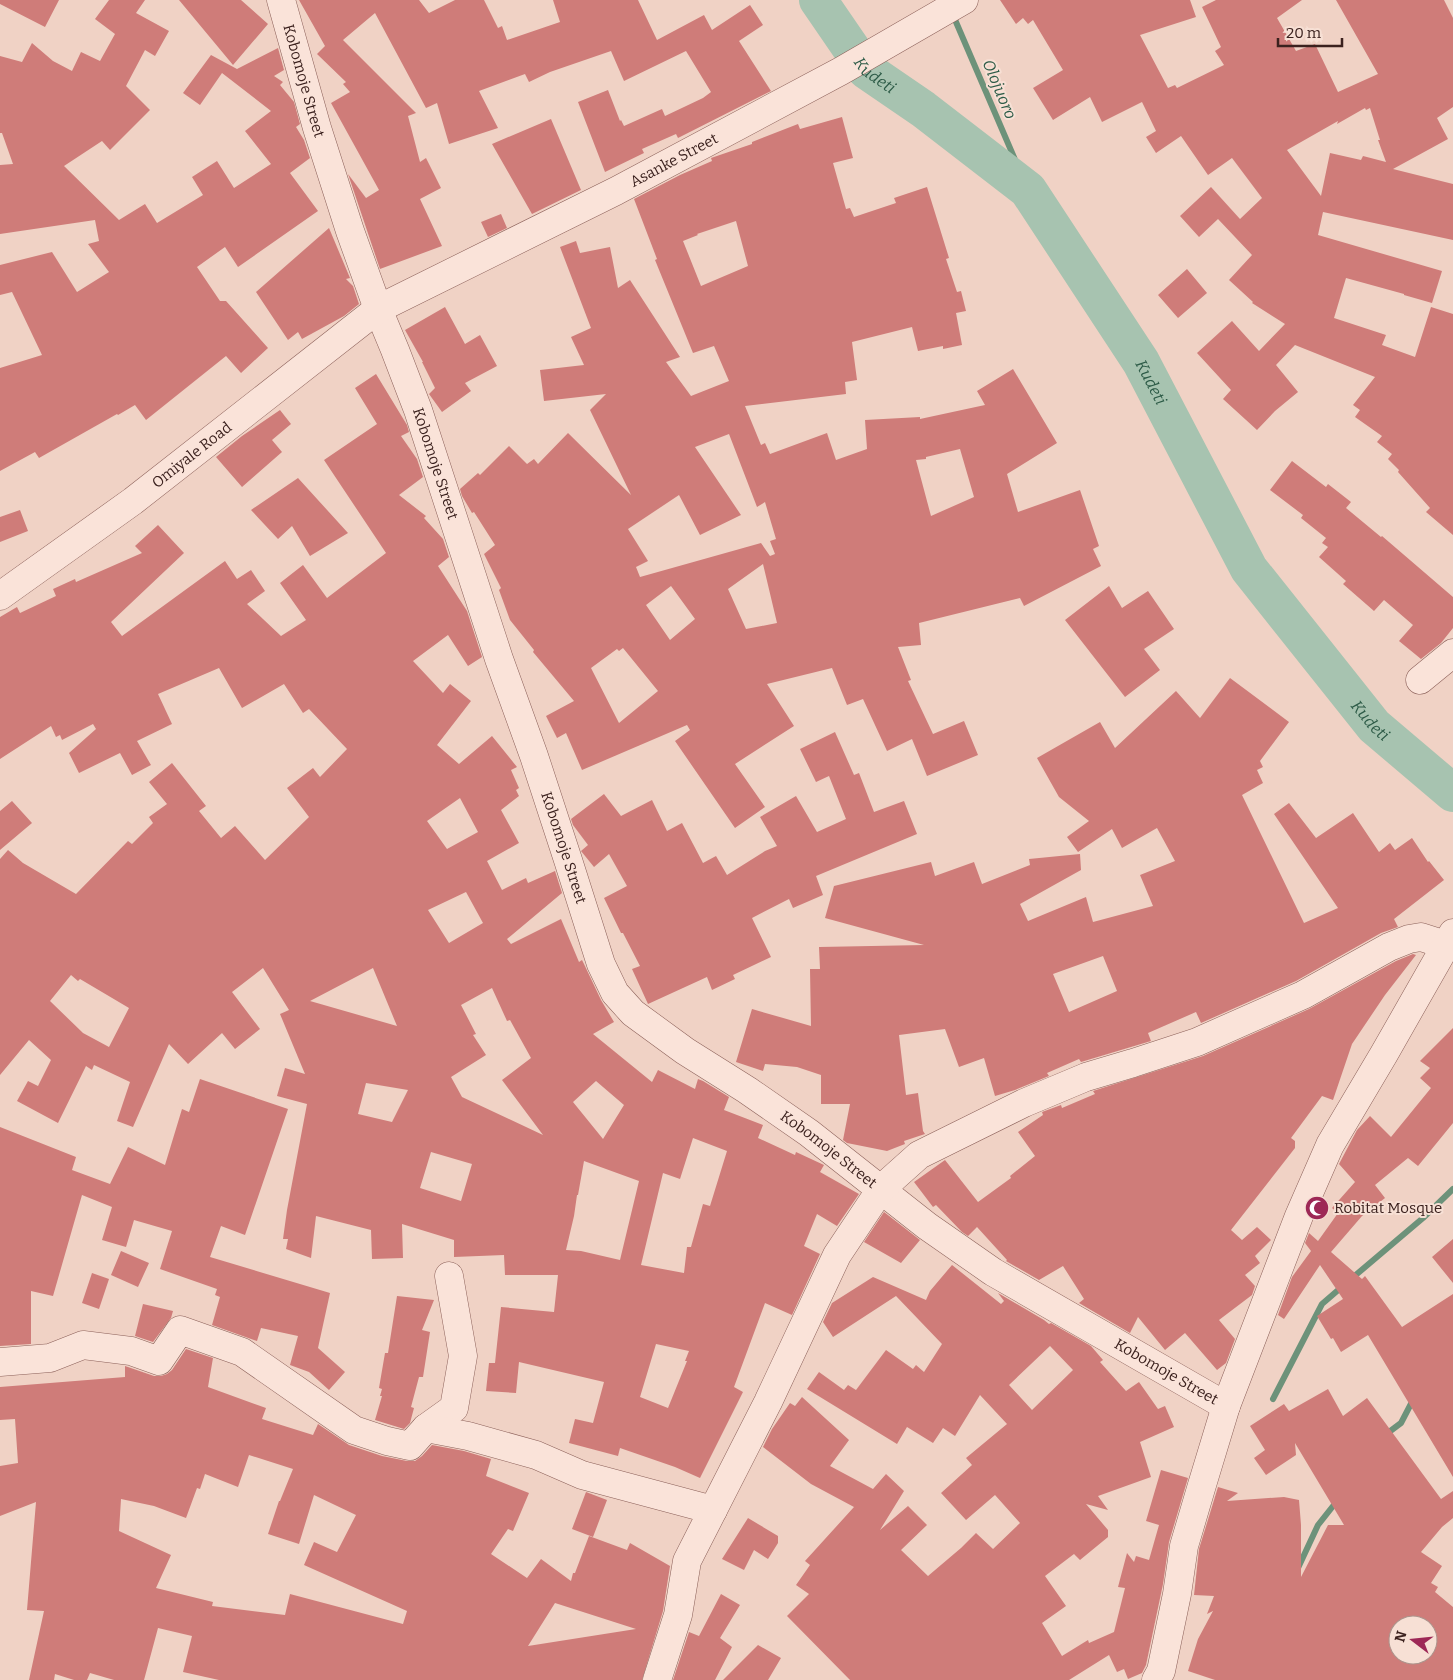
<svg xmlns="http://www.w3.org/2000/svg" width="1453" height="1680" viewBox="0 0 1453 1680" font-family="Bitter,serif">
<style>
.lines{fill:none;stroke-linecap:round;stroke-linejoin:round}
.stream{stroke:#6d927a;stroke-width:6}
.river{stroke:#a7c3b0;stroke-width:38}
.building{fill:#cf7c79;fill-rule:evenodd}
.minor-casing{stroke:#8c615a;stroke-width:29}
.minor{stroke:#fae3d9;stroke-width:28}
.labels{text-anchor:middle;stroke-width:4;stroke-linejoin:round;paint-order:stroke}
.street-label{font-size:15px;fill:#3b211e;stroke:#f7e0d5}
.poi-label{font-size:15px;fill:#3b211e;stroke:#f7e0d5;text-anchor:start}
.water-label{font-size:16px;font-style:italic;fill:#2d5b47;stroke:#f7e0d5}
</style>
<rect width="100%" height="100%" fill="#f0d2c5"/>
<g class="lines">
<!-- stream -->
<path class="stream" d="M953,15L1028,190
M1351,1279L1423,1218L1453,1189
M1273,1399L1322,1304L1344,1285
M1385,1435L1401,1423L1414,1398
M1298,1568L1318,1525L1337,1501"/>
<!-- river -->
<path class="river" id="s1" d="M818,0L866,70L923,109L1028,190L1141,362L1249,569L1374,726L1453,793"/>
</g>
<!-- building -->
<path class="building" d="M0,0H59L45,27L0,4Z
M109,0H145L136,13L169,31L155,56L145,50L126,86L150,110L110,150L102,141L64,166L119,220L145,204L157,223L203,195L192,177L217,161L234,188L271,164L245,131L271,111L222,73L200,105L183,93L211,55L237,69L278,48L284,70L274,76L283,82L280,85L294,102L300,124L296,127L304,140L310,158L290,173L318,211L238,267L225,247L197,267L220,301H226L268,348L241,373L226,356L146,420L135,405L118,415L117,414L39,458L35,452L0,471V368L42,355L12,292L0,295V265L52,252L77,292L109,272L88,244L99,241L95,220L0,234V165L13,164L2,133H0V56L22,62L32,43L53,61L72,71L81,52L100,61L115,34L95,19Z
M179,0H241L268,24L233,65Z
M299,0H419L429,13L455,0H484L498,28L502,26L507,40L560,22L553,0H638L657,40L704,15L712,30L750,5L763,25L739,41L771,91L678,138L676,134L642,149L644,153L605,172L578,102L608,90L620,121L621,120L624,126L662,109L665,116L703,98L711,92L686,51L624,81L611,51L550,72L529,82L525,74L479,91L498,128L449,144L437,103L426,108L375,13L343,40L416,113L408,116L420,162L426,158L441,188L420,199L442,246L380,269L348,174L366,198L379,190L331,103L350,92L343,84L346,82L317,54L325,46Z
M1000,0H1190L1196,17L1140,35L1168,88L1175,85L1177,88L1224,65L1215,51L1221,47L1202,7L1216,0H1302L1277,18L1296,51L1315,44L1338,92L1378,74L1336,0H1444L1453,18V107L1437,118L1448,139L1393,169L1453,184V240L1323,212L1318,235L1442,271L1432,303L1404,295V294L1346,278L1334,318L1386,335L1382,345L1415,357L1431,307L1453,314V535L1426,512L1430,508L1398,472L1399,470L1388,459L1392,454L1377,442L1382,436L1355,417L1360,410L1353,405L1375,377L1295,345L1276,365L1298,392L1275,411L1257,430L1223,399L1231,390L1197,353L1232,321L1259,351L1285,324L1252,303L1253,302L1229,280L1252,255L1218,219L1199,237L1180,216L1211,187L1240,219L1262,198L1232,158L1208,175L1181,136L1156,153L1146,137L1156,131L1142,102L1102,122L1090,97L1053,120L1033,88L1063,70L1033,20L1028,24L1023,18L1016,24ZM1365,108L1366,110L1370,108L1380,140H1378L1386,162L1363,156L1361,160L1330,153L1321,196L1287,150L1338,121L1337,124Z
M842,117L853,158L833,163L846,209L850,208L854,217L896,203L894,198L927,187L949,258L946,259L957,292L961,291L966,311L956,313L962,345L943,349V346L918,351L912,327L852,342L857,380L845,382L846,394L745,406L761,445L765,443L770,454L827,433L836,460L867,449L865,420L920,417V419L985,405L977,391L1013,369L1057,443L1007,474L1018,512L1080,490L1099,546L1093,549L1101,566L1024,606L1020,598L919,623L921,645L898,647L911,680L908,681L933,734L964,721L978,755L927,776L912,739L887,751L863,699L847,705L832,668L767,684L794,726L735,764L765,807L735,828L675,741L690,730L687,725L582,770L566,733L557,738L546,716L574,701L533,652L534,650L510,620L499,590L501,588L484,554L495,545L474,512L472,513L462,496L460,489L478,473L480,475L509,446L527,464L534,459L538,464L568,433L631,495L590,410L606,394L544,401L540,370L584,365L571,337L591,328L560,247L576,241L580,253L610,247L618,288L630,280L680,357L666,362L691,396L729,381L714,346L693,353L655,260L657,259L634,199L680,175L712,161L711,158L752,144V142L798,124L800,129ZM736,221L748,266L701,286L683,241L698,235L697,234ZM729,434L757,507L765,502L776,539L770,541L775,554L770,556L761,543L640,577L636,567L648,561L628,529L679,495L700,535L741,515L695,447ZM960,449L974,497L931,516L916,460L926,459V457ZM763,564L777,623L746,629L728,589ZM671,586L695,619L670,640L646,605ZM623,648L658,691L619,723L591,668L617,649L619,651Z
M551,119L581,190L532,214L492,144Z
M501,214L507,228L488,237L481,222Z
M329,228L350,278L346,279L353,286L359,304L344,316L302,339L298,332L288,340L256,292Z
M1187,269L1207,293L1178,318L1158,295Z
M445,307L465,344L480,335L497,366L465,383L471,391L442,412L429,394L435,388L422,362H423L405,330Z
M376,374L407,425L409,432L401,436L417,459L423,477L399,495L426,516L424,518L443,539L449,557L438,566L467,611L482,657L468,666L448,635L413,661L443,693L450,684L471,701L437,745L459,764L492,736L517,767L511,770L519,788L516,790L519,796L501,810L519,843L487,861L502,890L526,878L528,883L555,871L562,893L507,939L511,944L561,919L579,962L582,960L584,964L601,1000L614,1022L593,1034L652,1082L658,1070L695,1089L698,1079L703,1081L729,1097L724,1110L763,1125L758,1138L795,1155L796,1152L824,1165L820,1172L859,1194L837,1226L817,1214L804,1246L820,1254L792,1315L765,1303L734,1387L743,1392L700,1478L675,1467L620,1448L618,1456L569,1443L575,1419L593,1423L604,1382L519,1362L516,1393L486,1391L489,1363H495L501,1307L554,1312L558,1275H505L504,1255L454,1257V1240L402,1224L403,1258L372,1259L371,1230L316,1216L311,1258L286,1249L288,1239H283L287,1210L307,1104L277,1096L285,1068L305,1074L280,1014L289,1010L263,968L232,992L260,1029L235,1049L222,1033L188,1064L169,1044L133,1127L117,1121L130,1082L94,1065L92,1070L86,1066L58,1123L17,1101L28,1081L38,1086L51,1060L29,1040L0,1075V859L8,850L23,863L76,894L128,841L132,844L153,823L149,817L167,804L149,782L172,763L206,806L199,811L221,838L235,826L265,860L309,817L287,788L313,768L320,777L347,749L309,709L303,713L284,684L242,708L219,668L158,694L172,724L137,741L151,765L132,775L120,753L79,773L69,753L96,729L93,724L62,740L60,735L56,737L51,726L0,759V617L17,607L20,613L56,596L53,589L75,579L76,582L142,553L135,546L158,525L184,553L111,622L122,636L225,561L237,579L251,570L265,591L247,604L281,636L306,620L280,583L303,565L327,598L386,553L324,460L377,424L355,388ZM460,798L478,832L447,849L427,821ZM466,892L483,923L449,943L428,910ZM373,968L397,1026L310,1001ZM71,975L78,981L80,979L129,1008L109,1047L83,1033L50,1001ZM492,988L507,1021L510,1020L531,1058L502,1080L543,1135L462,1097L451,1077L486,1055L473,1035L476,1034L461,1005ZM596,1081L624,1105L603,1139L573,1102ZM366,1083L408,1090L392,1122L358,1114ZM693,1138L727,1151L710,1206L703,1204L691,1247H687L684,1273L641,1265L663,1173L680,1179ZM431,1152L472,1164L461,1201L420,1188ZM584,1161L639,1181L620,1260L581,1251L566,1250L574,1216L577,1195H578ZM656,1344L689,1351L685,1361H687L668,1408L640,1397Z
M280,410L291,424L272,440L282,452L242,487L216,457L242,436Z
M1292,461L1326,487L1328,484L1351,502L1346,508L1381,537L1382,536L1453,597V628L1441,643L1421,659L1399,641L1413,625L1384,600L1374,611L1343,584L1346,581L1319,557L1328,547L1322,543L1326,538L1301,518L1303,515L1270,490Z
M298,478L348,533L310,556L292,526L278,539L251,510Z
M20,510L28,531L0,542V517Z
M1109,586L1122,608L1148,591L1174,629L1144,649L1160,670L1125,697L1065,620Z
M1230,678L1289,722L1260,761L1263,767L1257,770L1263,783L1242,795L1304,923L1338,908L1274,814L1289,803L1316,838L1353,813L1379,852L1390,843L1395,850L1412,838L1428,862L1429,861L1444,880L1394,919L1398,927L1381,933L1296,981L1201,1023L1196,1012L1148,1033L1151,1041L1081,1062L1079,1059L1047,1073L1049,1076L1015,1090L995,1096L984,1058L959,1067L945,1029L899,1035L906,1095L918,1093L923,1131L925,1134L904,1141L905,1144L887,1151L847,1143L843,1140L850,1104H821V1075L797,1067L765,1064L763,1071L736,1062L752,1009L811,1026L810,969H820L819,947L924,945L825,918L834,886L931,862L935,876L974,862L982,884L1030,865L1029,859L1080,854L1081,870L1020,904L1028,921L1086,897L1093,922L1153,906L1140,875L1175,861L1157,828L1122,848L1112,829L1078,852L1067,837L1089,821L1059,797L1037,758L1100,722L1115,748L1176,691L1200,718ZM1103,956L1117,991L1069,1012L1053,974Z
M835,732L854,775L859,773L874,812L904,801L917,834L816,876L823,895L793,908L789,899L752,918L771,957L733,975L735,979L712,990L707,977L648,1004L632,969L640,966L623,933H621L604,898L627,886L609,854L594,867L581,851L588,845L573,825L571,819L604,794L621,816L652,800L667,831L682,823L703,863L716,856L727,875L765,851L777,846L760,817L796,796L817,832L846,819L829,776L816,782L800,749Z
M12,801L32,823L0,850V811Z
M1413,954L1416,955L1385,995L1352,1044L1333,1100L1322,1096L1291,1138L1295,1141V1148L1231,1230L1242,1240L1257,1227L1271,1240L1255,1256L1260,1263L1245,1275L1255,1286L1252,1295L1219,1320L1235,1339L1226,1363L1217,1370L1185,1333L1165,1350L1138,1317L1130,1333L1079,1303L1084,1299L1063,1266L1039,1280L1006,1261L1007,1260L977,1227L968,1236L962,1232L936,1205L933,1207L914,1182L945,1160L978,1202L1011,1178L1010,1176L1035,1156L1018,1132L1043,1115L1042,1112L1061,1105L1062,1108L1095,1094L1093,1091L1203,1056L1309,1009L1396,961Z
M1453,1028V1123L1418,1166L1408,1158L1375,1185L1385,1198L1362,1216L1331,1252L1362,1279L1365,1276L1402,1327L1453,1294V1477L1368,1335L1341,1352L1333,1338L1331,1339L1317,1316L1343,1299L1320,1265L1284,1319L1278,1315L1292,1277L1311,1251L1305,1243L1309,1233L1318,1241L1338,1213L1332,1208L1355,1182L1339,1164L1357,1130L1370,1116L1391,1137L1431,1088L1420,1078L1430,1068L1420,1061Z
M200,1079L288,1109L245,1235L221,1226L210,1257L330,1293L318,1348L345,1372L329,1390L309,1372L290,1365L298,1336L261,1328L257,1341L212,1325L220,1297L215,1295L217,1289L160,1269L172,1231L134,1220L126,1247L102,1240L112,1207L82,1195L53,1296L31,1291V1344L0,1346V1127L76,1157L72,1170L110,1184L128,1147L165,1165L182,1109L189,1112Z
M884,1212L920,1240L901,1263L864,1242Z
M1453,1239V1283L1432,1257Z
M121,1251L149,1263L138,1287L111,1275Z
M952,1265L1001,1304L1004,1301L998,1293L1044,1320L1049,1324L1051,1323L1091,1346L1103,1360L1100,1362L1126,1391L1139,1382L1158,1409L1165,1406L1174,1427L1140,1442L1151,1477L1098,1496L1108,1510L1086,1504L1108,1530V1537L1080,1560L1074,1554L1045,1576L1066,1606L1042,1623L1062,1656L1088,1640L1089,1643L1114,1632L1125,1588L1118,1587L1127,1553L1134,1562L1136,1556L1149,1560L1159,1525L1146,1521L1161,1470L1188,1478L1169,1542L1163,1584L1146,1665L1142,1673L1128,1679L1124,1669L1117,1672L1109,1655L1069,1680H850L787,1616L809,1594L796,1585L810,1565L805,1561L854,1507L811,1484L763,1447L772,1429L790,1403L795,1406L802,1397L849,1440L830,1466L873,1489L886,1474L904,1491L880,1530L908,1506L927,1525L901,1550L928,1576L961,1548L976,1533L993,1549L1020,1523L995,1495L966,1520L941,1493L972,1465L966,1458L1007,1424L980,1395L955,1436L943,1428L933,1443L907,1427L897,1444L807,1389L819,1372L844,1390L848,1385L856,1390L886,1350L913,1369L916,1365L924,1372L942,1344L896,1296L833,1337L823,1322L832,1303L873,1277L926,1300L930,1291ZM1050,1346L1073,1370L1032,1410L1009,1385Z
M92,1273L109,1279L99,1309L82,1303Z
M397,1296L434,1300L422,1330L430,1332L423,1377H419L411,1407L414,1408L410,1423L404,1429L375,1420L382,1396H380L382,1389L379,1388L385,1353H388Z
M143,1304L173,1311L171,1318L153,1342L135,1336Z
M186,1349L213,1358L208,1387L266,1408L262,1419L313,1435L318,1424L349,1445L382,1456L407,1461H415L422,1456L432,1445L464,1451L491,1459L486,1476L529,1493L513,1531L508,1529L491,1554L527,1578L541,1559L571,1581L573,1573H575L589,1536L627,1550L630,1543L670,1566L663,1611L642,1680H219L183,1672L192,1636L158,1628L144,1680H114L90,1673L87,1680H74L55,1674L54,1680H29L44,1611L27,1610L36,1502L0,1516V1466L18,1463L15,1419L0,1420V1387L125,1377V1366L154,1376H161L167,1374L172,1370ZM249,1455L293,1469L280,1501H279L268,1534L299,1544L314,1495L356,1515L337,1552L314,1542L304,1565L407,1611L403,1624L290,1594L285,1615L212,1606L213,1602L156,1588L171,1555L119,1531L121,1499L154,1506L186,1518L197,1488L200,1489L205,1474L238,1487ZM555,1603L636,1629L528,1646Z
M1328,1389L1343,1416L1367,1398L1441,1499L1453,1491V1518L1442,1527L1421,1552L1442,1566L1431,1583L1438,1587L1435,1592L1453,1607V1680H1215L1188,1671L1198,1639L1213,1611L1207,1614L1214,1596L1194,1595L1199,1549L1218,1487L1238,1493L1227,1501L1284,1497L1299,1500L1301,1525V1577L1328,1525H1344L1295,1443L1296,1455L1266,1475L1254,1458L1265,1450L1250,1426L1284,1404L1289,1411ZM1398,1625H1428V1655H1398Z
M586,1492L607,1500L593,1537L572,1529Z
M748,1518L778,1536V1543L768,1559L754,1550L744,1570L722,1559Z
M721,1594L740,1605L720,1638L732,1647L715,1680H673L689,1632L699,1636Z
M758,1645L781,1658L768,1680H723Z"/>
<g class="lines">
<!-- minor casing -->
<g class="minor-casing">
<g id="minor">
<path id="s2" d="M281,0L317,128L350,231L378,309L395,350L418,410L499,659L534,756L568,860L601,964L615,993L633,1013L685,1051L747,1090L809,1133L927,1226L993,1272L1226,1406"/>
<path id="s3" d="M0,596L133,501L378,309L616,191L841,71L964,0"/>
<path d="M1420,680L1453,653"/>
<path d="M0,1362L50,1358L83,1345L131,1351L159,1361L180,1330L242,1352L354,1430L387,1441L410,1446L426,1428L454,1408L463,1356L449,1276"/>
<path d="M426,1428L468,1436L536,1455L582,1475L713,1510"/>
<path d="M657,1680L678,1615L687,1561L768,1402L837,1255L881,1189L919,1155L1024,1103L1086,1077L1133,1063L1197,1042L1303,995L1389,947L1409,939L1421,937L1446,945"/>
<path d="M1156,1680L1161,1671L1177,1594L1184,1546L1202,1485L1226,1406L1299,1216L1330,1145L1384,1054L1453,933"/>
</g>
</g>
<!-- minor -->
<use href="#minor" class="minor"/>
</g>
<!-- icons -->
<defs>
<g id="mosque-disc" transform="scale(1.25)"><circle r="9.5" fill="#9d2856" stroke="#f7e0d5"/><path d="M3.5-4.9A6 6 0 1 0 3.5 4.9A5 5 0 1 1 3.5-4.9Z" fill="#fff"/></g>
</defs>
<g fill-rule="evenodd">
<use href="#mosque-disc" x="1317" y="1208"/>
</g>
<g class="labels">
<!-- street labels -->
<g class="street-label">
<text dy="5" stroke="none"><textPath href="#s2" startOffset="84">Kobomoje Street</textPath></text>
<text dy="5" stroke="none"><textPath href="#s3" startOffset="806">Asanke Street</textPath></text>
<text dy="5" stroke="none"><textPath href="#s3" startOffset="238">Omiyale Road</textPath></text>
<text dy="5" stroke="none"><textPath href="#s2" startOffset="489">Kobomoje Street</textPath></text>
<text dy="5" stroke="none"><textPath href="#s2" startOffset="894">Kobomoje Street</textPath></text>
<text dy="5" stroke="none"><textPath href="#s2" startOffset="1314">Kobomoje Street</textPath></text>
<text dy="5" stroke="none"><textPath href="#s2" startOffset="1719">Kobomoje Street</textPath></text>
</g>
<!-- poi labels -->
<g class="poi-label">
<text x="1334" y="1213">Robitat Mosque</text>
</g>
<!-- water labels -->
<g class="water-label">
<text dy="6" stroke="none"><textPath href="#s1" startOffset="95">Kudeti</textPath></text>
<text transform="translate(1000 89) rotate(67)" y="6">Olojuoro</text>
<text dy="6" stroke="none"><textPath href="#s1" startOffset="515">Kudeti</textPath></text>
<text dy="6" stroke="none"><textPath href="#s1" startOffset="920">Kudeti</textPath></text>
</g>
</g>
<!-- north arrow -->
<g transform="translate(1413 1640) rotate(286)"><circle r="24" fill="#f7e0d5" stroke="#ac948c"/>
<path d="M0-4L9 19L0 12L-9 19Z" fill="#9d2856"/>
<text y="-8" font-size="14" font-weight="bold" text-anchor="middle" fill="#3b211e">N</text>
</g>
<!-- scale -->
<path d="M1278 38v8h64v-8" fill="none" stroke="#3b211e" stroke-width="2.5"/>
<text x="1286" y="38" font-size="15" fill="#3b211e" stroke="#f7e0d5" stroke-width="4" paint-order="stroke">20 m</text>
</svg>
